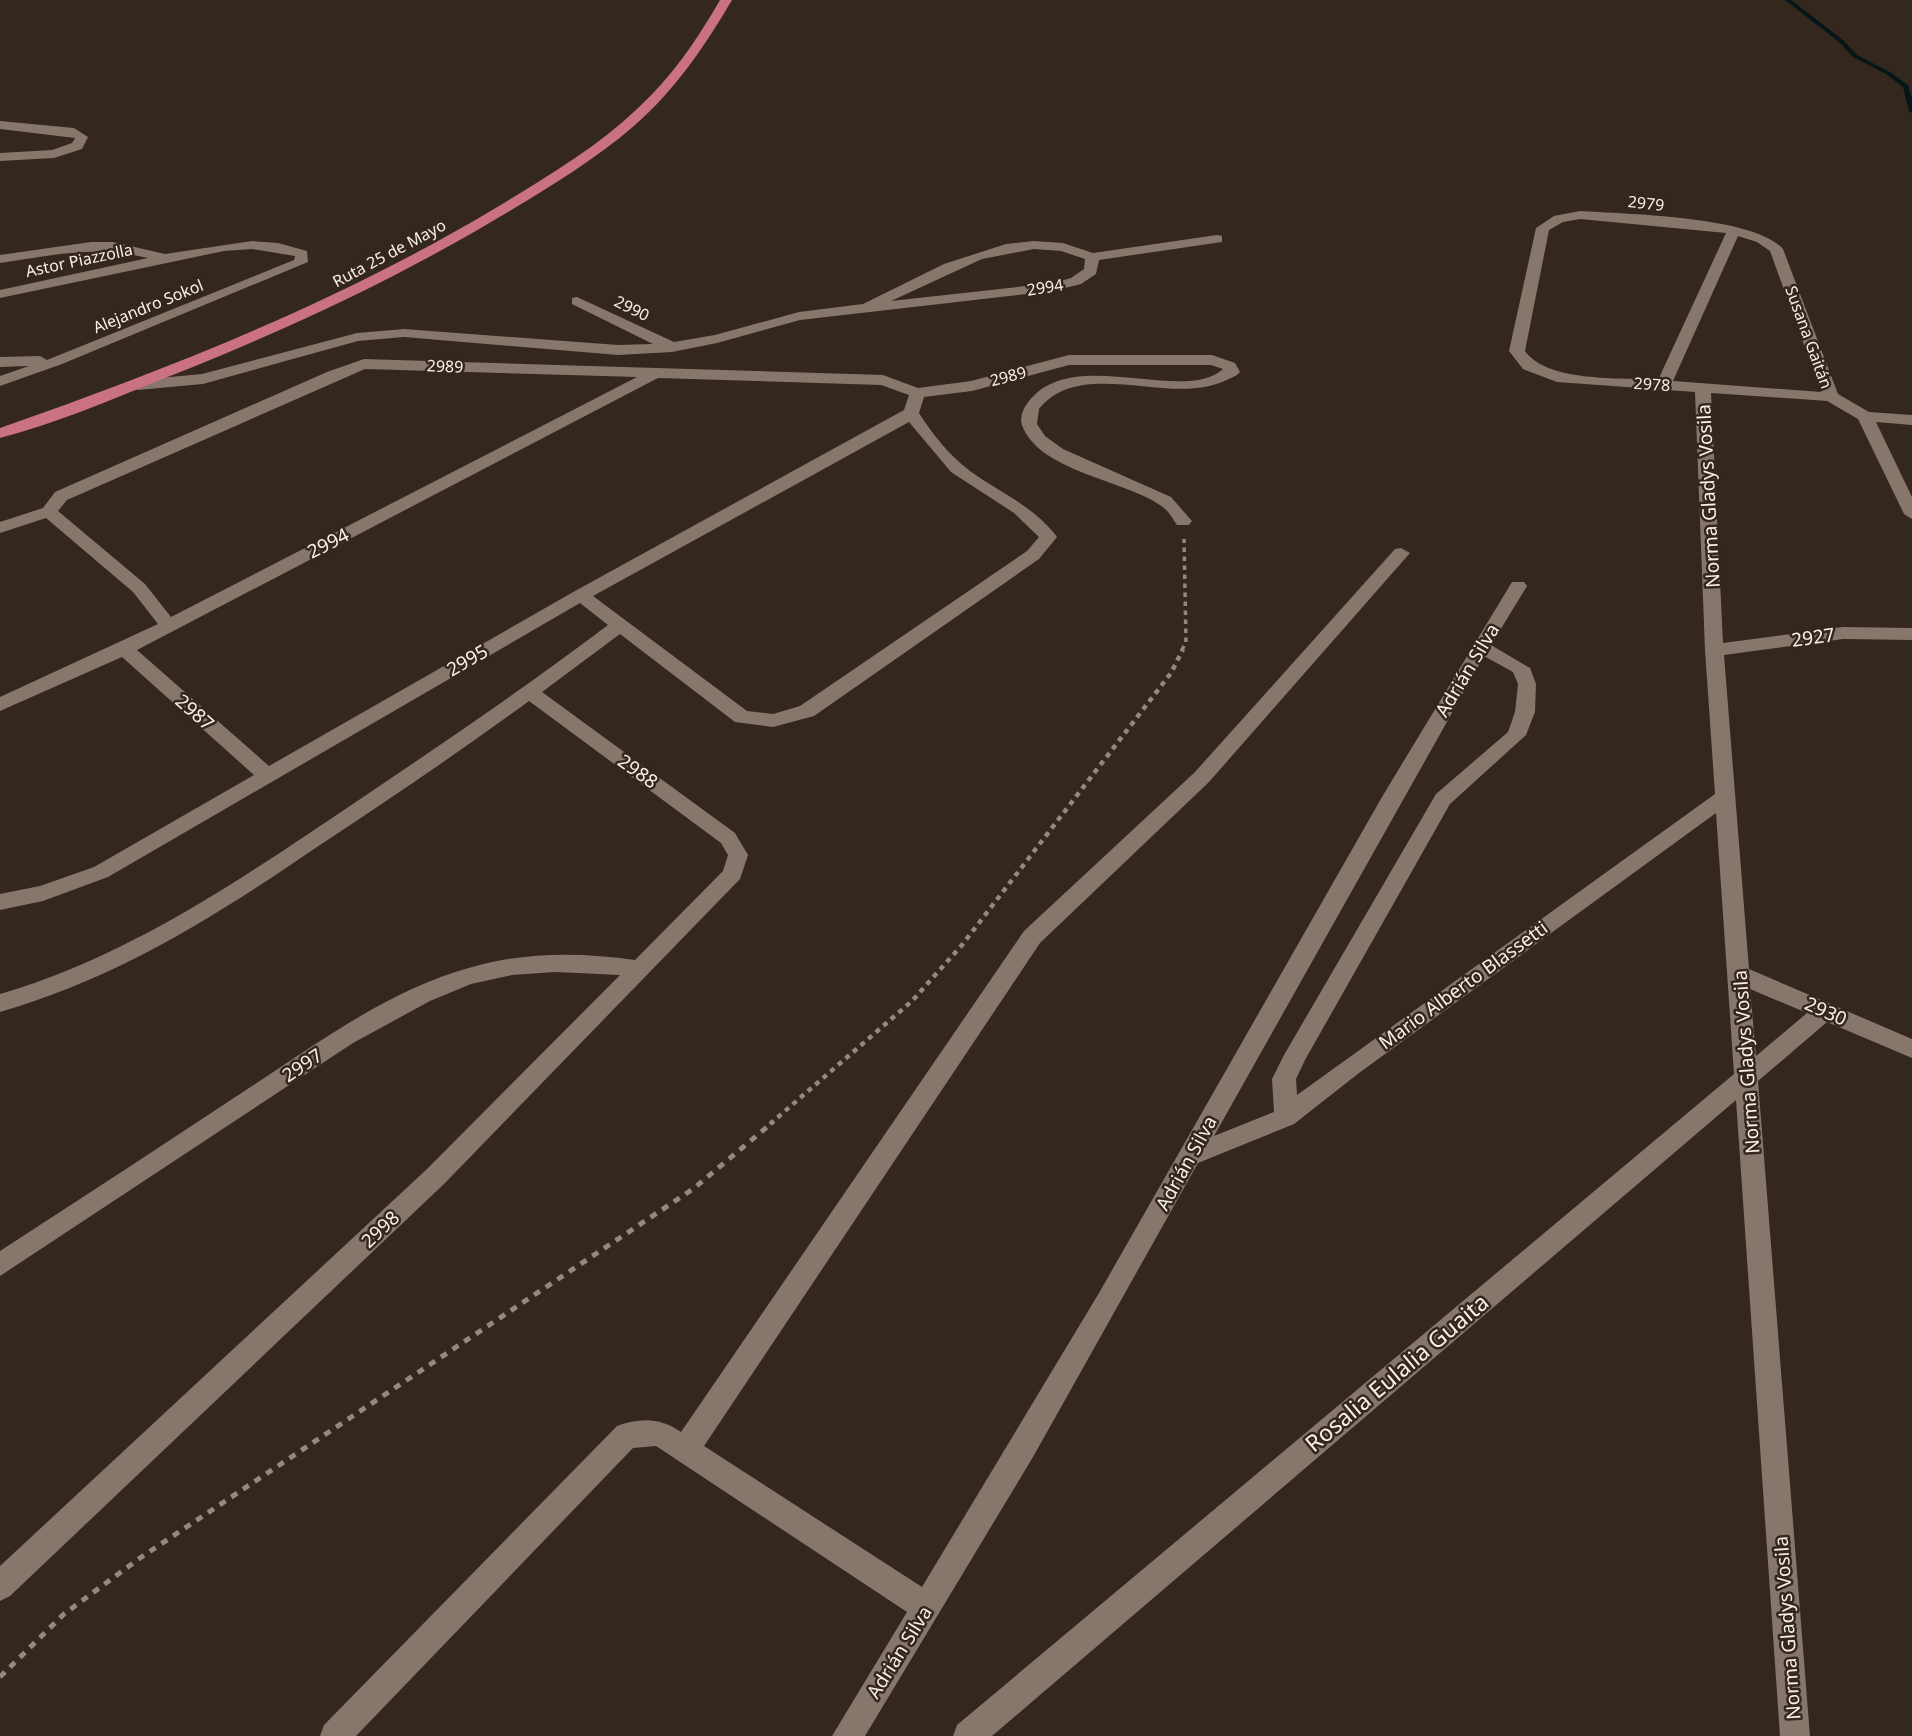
<svg xmlns="http://www.w3.org/2000/svg" width="1912" height="1736" viewBox="0 0 1912 1736" font-family="'Noto Sans',sans-serif">
<style>
.lines{fill:none;stroke-linecap:round;stroke-linejoin:round}
.stream{fill:#051616;fill-rule:evenodd}
.path-far2{stroke:#948981;stroke-width:3.5;stroke-dasharray:4.5 4.5;stroke-linecap:butt}
.path-far1{stroke:#948981;stroke-width:4.5;stroke-dasharray:5 5;stroke-linecap:butt}
.path{stroke:#948981;stroke-width:5;stroke-dasharray:7 7;stroke-linecap:butt}
.minor{fill:#86766b;fill-rule:evenodd}
.major{fill:#ca7284;fill-rule:evenodd}
.labels{text-anchor:middle;stroke-width:5;stroke-linejoin:round;paint-order:stroke}
.far-street-label{font-size:16px;fill:#f9f0ea;stroke:#34271e}
.street-label{font-size:19px;fill:#f9f0ea;stroke:#34271e}
.near-street-label{font-size:23px;fill:#f9f0ea;stroke:#34271e}
</style>
<rect width="100%" height="100%" fill="#34271e"/>
<g class="lines">
<!-- stream -->
<path class="stream" d="M1785,0H1791L1843,40L1857,55L1890,72L1908,85L1912,98V113L1909,111L1903,87L1886,74L1853,57L1839,42Z"/>
<!-- path-far2 -->
<path class="path-far2" d="M1182,650L1186,642L1184,539"/>
<!-- path-far1 -->
<path class="path-far1" d="M770,1124L912,1001L962,945L1171,673L1183,649"/>
<!-- path -->
<path class="path" d="M0,1677L64,1614L140,1558L693,1189L773,1122"/>
<!-- minor -->
<path class="minor" d="M0,121L74,128L88,137L82,149L54,158L0,161V153L52,150L72,143L75,138L0,129Z
M1580,211C1625,214 1754,216 1783,249L1838,394L1869,412L1912,415V425L1876,422L1912,497V519L1904,514L1858,419L1827,401L1711,393L1723,643L1843,627L1912,628V640L1843,639L1724,655L1749,969L1912,1039V1058L1827,1022L1758,1081L1810,1736H1780L1736,1100L992,1736H953L957,1725L1734,1074L1716,813L1359,1073L1294,1124L1198,1163L1033,1457L865,1736H832L907,1612L656,1446L633,1448L356,1736H320L324,1725L617,1426C640,1417 662,1418 681,1432L1024,931L1195,772L1395,549L1401,548L1410,553L1209,782L1040,943L704,1446L922,1587L1099,1293L1382,797L1512,582H1524L1527,586L1491,645L1530,668L1536,684L1535,712L1526,735L1450,804L1305,1060L1296,1079L1297,1095L1715,794L1705,650L1695,392L1557,382L1523,369L1509,351L1536,228L1554,216ZM1580,219L1726,233L1658,380C1620,377 1548,383 1525,351L1549,230L1563,222ZM1738,236L1757,242L1770,251L1821,392L1673,381ZM1484,656L1513,672L1518,684L1515,712L1508,732L1436,794L1284,1055L1272,1079L1274,1112L1214,1136ZM1750,989L1807,1013L1756,1056Z
M1217,235L1222,236V242L1099,260L1096,274L1081,284L1053,291L800,320L717,343L672,352L618,355L404,337L358,341L203,384L138,390L130,385L138,380L202,374L357,333L404,329L618,345L653,344L572,304V298L577,297L674,342L715,335L799,312L863,304L944,264L1006,244L1034,241L1063,243L1093,253ZM1034,249L1061,251L1085,259L1084,269L1071,278L1053,283L891,301L982,259Z
M252,241L278,243L307,251L308,262L62,364L0,386V376L29,366L0,367V357L40,356L47,360L294,260L295,256L252,249L224,251L0,298V290L148,258C92,245 56,255 0,263V255L91,242H113L165,254Z
M1069,355H1212L1235,363L1240,372L1237,375C1224,382 1211,387 1196,388C1148,394 1074,364 1039,409L1037,424L1045,436L1063,449L1171,497L1192,521L1189,525H1177C1173,519 1169,512 1164,508C1132,481 1039,473 1022,425C1019,417 1024,407 1029,401C1073,345 1184,405 1223,369L1211,365H1069L972,391L924,397L919,413C933,435 949,455 970,471C999,492 1031,505 1054,533L1057,537L1039,559L814,716L773,727L735,722L620,634L542,692L735,833L748,855L740,879L445,1183L10,1596L0,1601V1566L427,1169L620,975L555,972L512,975L471,984L430,1001L353,1043L0,1276V1251C83,1197 166,1143 249,1088C318,1043 390,989 472,967C525,952 580,952 635,960L723,871L728,855L721,843L529,701C462,750 393,797 323,843C217,915 125,975 0,1012V994C127,957 235,883 344,810C433,750 522,690 608,625L580,603L108,877L43,901L0,910V894L40,886L94,867L254,775L122,657L0,711V697L158,624L133,592L46,518L0,533V522L43,508L55,492L327,372L364,359L883,375L918,388L971,381ZM365,369L637,377L171,617L145,584L58,511L67,500ZM658,378L881,385L909,395L904,410L575,591L269,766L137,650ZM909,422L951,472L1014,513L1039,537L1027,551L800,706L773,714L747,711L593,596Z"/>
<!-- major -->
<path class="major" d="M720,0H732C705,46 675,90 635,125C596,159 551,186 508,212C397,279 280,333 160,380C108,401 54,424 0,438V428C171,368 338,302 494,209C543,179 595,149 637,109C671,78 697,40 720,0Z"/>
</g>
<g class="labels">
<!-- far-street labels -->
<g class="far-street-label">
<text transform="translate(1646 203) rotate(6)" y="6">2979</text>
<text transform="translate(389 253) rotate(-28)" y="6">Ruta 25 de Mayo</text>
<text transform="translate(79 260) rotate(-12)" y="6">Astor Piazzolla</text>
<text transform="translate(1045 287) rotate(-9)" y="6">2994</text>
<text transform="translate(148 306) rotate(-22)" y="6">Alejandro Sokol</text>
<text transform="translate(632 308) rotate(26)" y="6">2990</text>
<text transform="translate(1809 337) rotate(70)" y="6">Susana Gaitán</text>
<text transform="translate(445 366) rotate(2)" y="6">2989</text>
<text transform="translate(1008 376) rotate(-15)" y="6">2989</text>
<text transform="translate(1652 384) rotate(4)" y="6">2978</text>
</g>
<!-- street labels -->
<g class="street-label">
<text transform="translate(1708 496) rotate(-93)" y="7">Norma Gladys Vosila</text>
<text transform="translate(328 543) rotate(-27)" y="7">2994</text>
<text transform="translate(1813 637) rotate(-8)" y="7">2927</text>
<text transform="translate(467 660) rotate(-30)" y="7">2995</text>
<text transform="translate(1467 670) rotate(-59)" y="7">Adrián Silva</text>
<text transform="translate(195 712) rotate(41)" y="7">2987</text>
<text transform="translate(638 771) rotate(36)" y="7">2988</text>
<text transform="translate(1463 985) rotate(-36)" y="7">Mario Alberto Blassetti</text>
<text transform="translate(1826 1011) rotate(24)" y="7">2930</text>
<text transform="translate(1746 1062) rotate(-94)" y="7">Norma Gladys Vosila</text>
<text transform="translate(302 1065) rotate(-34)" y="7">2997</text>
<text transform="translate(1186 1163) rotate(-61)" y="7">Adrián Silva</text>
<text transform="translate(380 1229) rotate(-43)" y="7">2998</text>
<text transform="translate(1787 1628) rotate(-94)" y="7">Norma Gladys Vosila</text>
<text transform="translate(899 1652) rotate(-58)" y="7">Adrián Silva</text>
</g>
<!-- near-street labels -->
<g class="near-street-label">
<text transform="translate(1397 1373) rotate(-40)" y="8">Rosalia Eulalia Guaita</text>
</g>
</g>
</svg>
